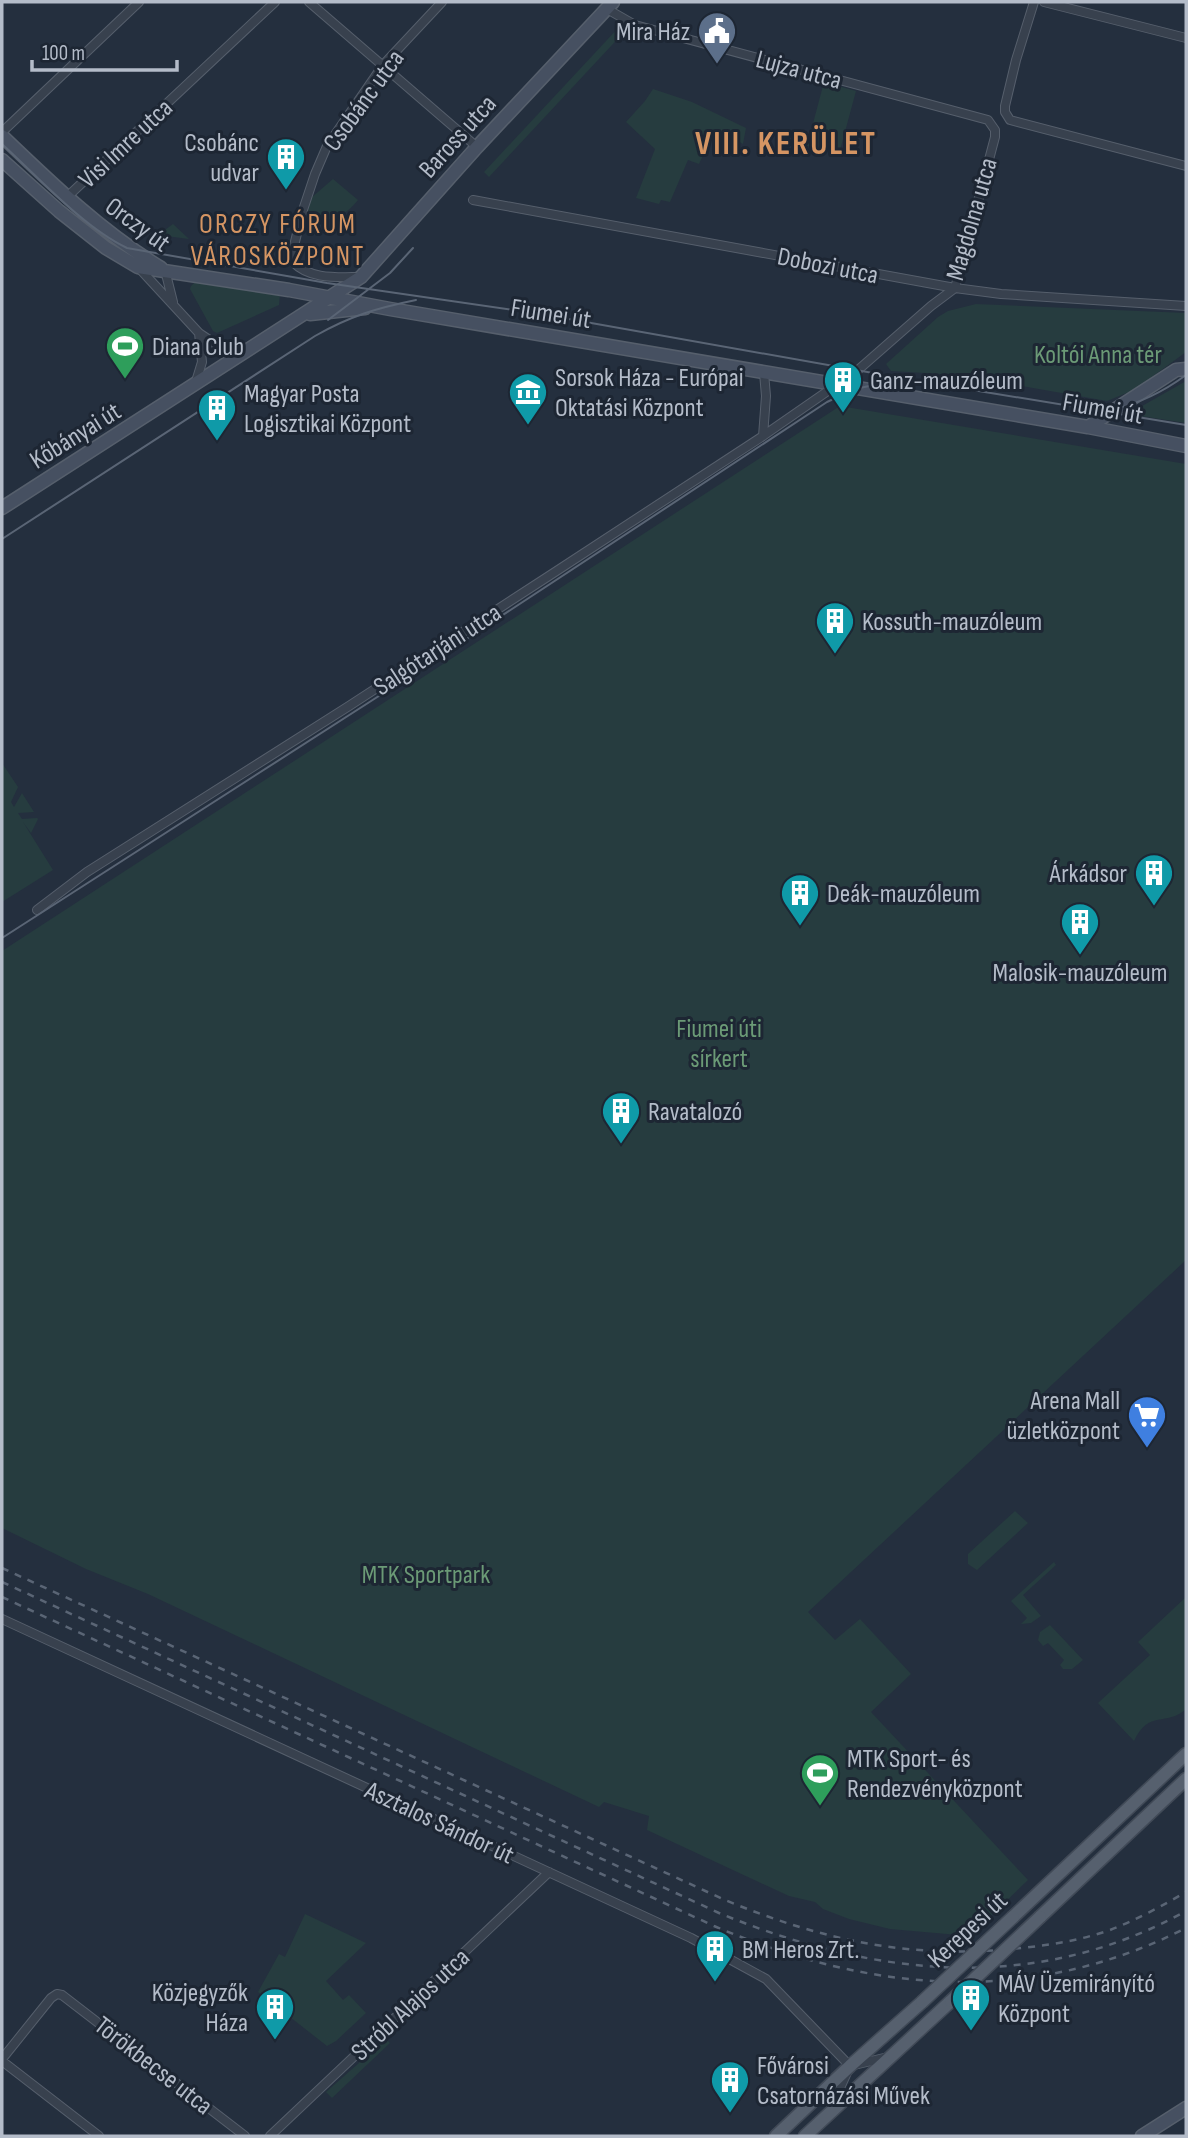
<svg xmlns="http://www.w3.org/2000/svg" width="1188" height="2138" viewBox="0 0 1188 2138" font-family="'Sofia Sans Condensed',sans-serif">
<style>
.green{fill:#263c3f}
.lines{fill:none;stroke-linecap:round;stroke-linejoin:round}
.street-casing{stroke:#565f6c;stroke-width:10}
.secondary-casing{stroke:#565f6c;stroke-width:15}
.primary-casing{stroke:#414a57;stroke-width:15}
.street{stroke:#38414e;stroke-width:8}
.secondary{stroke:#465061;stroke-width:12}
.primary{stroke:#56606e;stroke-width:12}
.tram{stroke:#5a6575;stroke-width:2}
.rail{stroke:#5a6575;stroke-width:2.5;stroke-dasharray:7 7;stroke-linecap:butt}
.primary-bridge-casing{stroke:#414a57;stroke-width:15;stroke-linecap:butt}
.primary-bridge{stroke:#56606e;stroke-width:12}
.labels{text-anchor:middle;stroke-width:6;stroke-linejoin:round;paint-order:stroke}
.poi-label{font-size:26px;fill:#b4bcc9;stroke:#1d2633;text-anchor:start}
.street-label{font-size:26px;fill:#b4bcc9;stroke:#1d2633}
.park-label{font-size:26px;fill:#6b9a76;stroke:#1d2633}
.neighbourhood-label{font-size:28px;letter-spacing:2px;fill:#d59563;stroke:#1d2633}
.district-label{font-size:33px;font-weight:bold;letter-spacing:2px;fill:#d59563;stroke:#1d2633}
</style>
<rect width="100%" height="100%" fill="#242f3e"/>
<!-- green -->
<path class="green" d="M620,26L626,30L489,177L484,172Z
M824,82L856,91L839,154L807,146Z
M653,89L692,102L746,128L743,144L730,136L714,131L699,164L688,160L670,202L661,200L659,204L636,198L655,149L626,122L645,101Z
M333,179L358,200C344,218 328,222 306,220L311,198Z
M173,224L189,239L158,235Z
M197,280L280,293L279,305L217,333L213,331L190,289L191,286Z
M976,304L1186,313V352L1134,390L1107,401L958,375L891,371L886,364L938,317L948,311Z
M1186,381V423L1128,414Z
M840,406L1186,464V1260L808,1612L835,1640L860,1619L911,1674L871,1712L1028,1880L970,1936L890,1929L849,1919L823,1909L815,1902L789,1896L647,1830L649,1816L604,1802L599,1807L148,1594L86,1569L2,1528V951Z
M2,763L18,787L11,802L14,807L22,793L34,812L18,813L22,819L37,818L38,819L31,833L23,822L53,870L2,902Z
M1015,1511L1028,1523L977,1570L968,1564V1554Z
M1054,1562L1056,1565L1023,1595L1041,1616L1031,1623L1021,1624L1027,1618L1011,1601Z
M1186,1597V1709C1166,1727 1149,1709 1134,1741L1098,1703L1150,1655L1138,1642Z
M1050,1625L1083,1660L1072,1669H1063L1060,1665L1064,1660L1048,1643L1043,1646L1038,1640L1040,1632Z
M305,1914L366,1943L326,1981L343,2000L349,1995L366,2013L336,2041L327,2046L258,1992L279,1954L285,1957Z
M384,2037L390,2043L332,2098L326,2092L359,2063V2060Z"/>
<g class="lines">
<!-- street casing -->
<g class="street-casing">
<path id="street" d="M309,2L477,147
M1034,2L1016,60L1005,106V112L1010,120L1186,166
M1044,2L1186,38
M2,132L139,2
M67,197L275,2
M473,200L955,288L1001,294L1186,306
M139,268L199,333L220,347L242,355
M165,270L173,302
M361,277C338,277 310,280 293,262L292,254L302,213L315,174L327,146L383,65L442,2
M195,385L202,362L199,333
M763,436L766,396L764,373
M37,910L87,872L349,706L555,572L763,436L858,370L931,306L955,288L995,137V130L988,120L635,25L607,9
M2,1619L691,1938L766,1979L850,2066
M2,2059L51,1998L57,1994L62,1995L245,2136
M2,2061L99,2136
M831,2108L850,2066L888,2057
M270,2136L549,1872"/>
</g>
<!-- secondary casing -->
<g class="secondary-casing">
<path id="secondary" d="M2,136C52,184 102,232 161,268
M2,160L59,211L106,248L138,267L289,290L390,309L1088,427L1186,446
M310,314L365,308
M1088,427L1176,370L1186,369
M2,508L361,277L477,147L613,2
M1142,2136L1186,2108"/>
</g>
<!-- primary casing -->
<g class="primary-casing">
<path id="primary" d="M1013,1917L1186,1754
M1040,1917L1186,1779
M776,2136L850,2066L922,2002
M805,2136L951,2001"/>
</g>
<!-- street -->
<use href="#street" class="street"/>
<!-- secondary -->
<use href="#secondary" class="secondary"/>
<!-- primary -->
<use href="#primary" class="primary"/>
<!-- tram -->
<path class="tram" d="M2,144C37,176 84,228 127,248L327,283L535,313L918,381L1186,425
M328,320L390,273L413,248
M1112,410C1141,403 1163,392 1186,375
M2,539L315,336C350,316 377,308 416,300
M2,938L410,676L827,402L855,389L893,381"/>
<!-- rail -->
<path class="rail" d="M2,1568L725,1900C824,1941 914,1960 1021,1948C1052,1945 1081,1940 1110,1930C1136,1920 1162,1906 1186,1892
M2,1582L719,1913C874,1977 1035,1995 1186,1911
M2,1597L714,1926C871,1993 1030,2007 1186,1928"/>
<!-- primary-bridge casing -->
<g class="primary-bridge-casing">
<path id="primary-bridge" d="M951,2001L1040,1917
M922,2002L1013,1917"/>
</g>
<!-- primary-bridge -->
<use href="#primary-bridge" class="primary-bridge"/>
</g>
<!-- icons -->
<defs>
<g id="civic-pin" transform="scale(2.0125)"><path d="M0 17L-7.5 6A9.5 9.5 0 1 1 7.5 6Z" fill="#5c6f8a" stroke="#1d2633"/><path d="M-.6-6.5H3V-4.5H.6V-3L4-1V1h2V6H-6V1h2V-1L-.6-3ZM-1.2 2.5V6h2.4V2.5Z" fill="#fff"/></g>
<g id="building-pin" transform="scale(2.0125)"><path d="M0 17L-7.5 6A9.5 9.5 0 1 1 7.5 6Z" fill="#0f9aa8" stroke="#1d2633"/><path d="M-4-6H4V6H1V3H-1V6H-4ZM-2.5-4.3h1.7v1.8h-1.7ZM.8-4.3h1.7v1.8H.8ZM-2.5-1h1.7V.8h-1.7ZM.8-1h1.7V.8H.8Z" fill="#fff"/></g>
<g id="stadium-pin" transform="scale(2.0125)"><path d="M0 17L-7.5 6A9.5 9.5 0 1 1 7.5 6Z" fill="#2e9e5b" stroke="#1d2633"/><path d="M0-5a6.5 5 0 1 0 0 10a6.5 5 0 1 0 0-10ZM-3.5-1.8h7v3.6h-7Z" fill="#fff"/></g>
<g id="museum-pin" transform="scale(2.0125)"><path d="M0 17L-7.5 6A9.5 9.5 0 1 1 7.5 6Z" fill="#0f9aa8" stroke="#1d2633"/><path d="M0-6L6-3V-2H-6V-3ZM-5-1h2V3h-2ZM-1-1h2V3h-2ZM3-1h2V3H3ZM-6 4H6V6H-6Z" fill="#fff"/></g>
<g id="supermarket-pin" transform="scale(2.0125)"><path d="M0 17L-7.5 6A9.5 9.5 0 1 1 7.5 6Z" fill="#3f7fe0" stroke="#1d2633"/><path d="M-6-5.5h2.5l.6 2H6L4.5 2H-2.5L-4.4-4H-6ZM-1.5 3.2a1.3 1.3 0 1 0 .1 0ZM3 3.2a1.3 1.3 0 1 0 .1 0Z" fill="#fff"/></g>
</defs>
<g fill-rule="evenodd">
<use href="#civic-pin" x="717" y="31"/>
<use href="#building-pin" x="286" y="157"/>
<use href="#stadium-pin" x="125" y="346"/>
<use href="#building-pin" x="843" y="380"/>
<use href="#museum-pin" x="528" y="392"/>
<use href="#building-pin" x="217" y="408"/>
<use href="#building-pin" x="835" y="621"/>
<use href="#building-pin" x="1154" y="873"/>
<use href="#building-pin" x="800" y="893"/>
<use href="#building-pin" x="1080" y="922"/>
<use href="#building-pin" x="621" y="1111"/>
<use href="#supermarket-pin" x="1147" y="1415"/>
<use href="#stadium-pin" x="820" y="1773"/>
<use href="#building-pin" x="715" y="1949"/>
<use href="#building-pin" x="971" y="1998"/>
<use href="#building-pin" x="275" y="2007"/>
<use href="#building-pin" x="730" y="2080"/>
</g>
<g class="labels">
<!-- poi labels -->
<g class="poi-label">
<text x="690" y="40" text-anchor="end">Mira Ház</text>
<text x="259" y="151" text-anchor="end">Csobánc<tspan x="259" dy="30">udvar</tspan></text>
<text x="152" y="355">Diana Club</text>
<text x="555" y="386">Sorsok Háza - Európai<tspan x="555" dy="30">Oktatási Központ</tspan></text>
<text x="870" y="389">Ganz-mauzóleum</text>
<text x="244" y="402">Magyar Posta<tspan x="244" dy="30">Logisztikai Központ</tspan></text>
<text x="862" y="630">Kossuth-mauzóleum</text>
<text x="1127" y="882" text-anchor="end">Árkádsor</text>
<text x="827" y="902">Deák-mauzóleum</text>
<text x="1080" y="981" text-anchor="middle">Malosik-mauzóleum</text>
<text x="648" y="1120">Ravatalozó</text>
<text x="1120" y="1409" text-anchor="end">Arena Mall<tspan x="1120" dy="30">üzletközpont</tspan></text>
<text x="847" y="1767">MTK Sport- és<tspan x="847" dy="30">Rendezvényközpont</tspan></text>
<text x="742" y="1958">BM Heros Zrt.</text>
<text x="998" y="1992">MÁV Üzemirányító<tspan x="998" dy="30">Központ</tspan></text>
<text x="248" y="2001" text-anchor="end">Közjegyzők<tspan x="248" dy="30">Háza</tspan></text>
<text x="757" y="2074">Fővárosi<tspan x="757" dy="30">Csatornázási Művek</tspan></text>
</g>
<!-- street labels -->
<g class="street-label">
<text transform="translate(799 69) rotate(15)" y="9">Lujza utca</text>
<text transform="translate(363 100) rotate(-54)" y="9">Csobánc utca</text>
<text transform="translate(457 136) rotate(-48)" y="9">Baross utca</text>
<text transform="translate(125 143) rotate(-43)" y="9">Visi Imre utca</text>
<text transform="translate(971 219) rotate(-74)" y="9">Magdolna utca</text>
<text transform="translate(138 224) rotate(36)" y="9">Orczy út</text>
<text transform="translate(828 265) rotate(11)" y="9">Dobozi utca</text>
<text transform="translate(551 313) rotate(9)" y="9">Fiumei út</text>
<text transform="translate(1103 408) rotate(10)" y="9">Fiumei út</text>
<text transform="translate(75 435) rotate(-32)" y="9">Kőbányai út</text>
<text transform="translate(437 649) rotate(-33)" y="9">Salgótarjáni utca</text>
<text transform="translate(440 1822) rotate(25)" y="9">Asztalos Sándor út</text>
<text transform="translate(967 1929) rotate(-43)" y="9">Kerepesi út</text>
<text transform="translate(410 2004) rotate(-43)" y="9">Stróbl Alajos utca</text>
<text transform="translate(154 2065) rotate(38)" y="9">Törökbecse utca</text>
</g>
<!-- park labels -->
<g class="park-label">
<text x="1098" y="363">Koltói Anna tér</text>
<text x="719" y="1037">Fiumei úti<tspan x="719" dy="30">sírkert</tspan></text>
<text x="426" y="1583">MTK Sportpark</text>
</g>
<!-- neighbourhood labels -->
<g class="neighbourhood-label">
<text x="278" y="233">ORCZY FÓRUM<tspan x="278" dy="32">VÁROSKÖZPONT</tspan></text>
</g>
<!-- district labels -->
<g class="district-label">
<text x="786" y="154">VIII. KERÜLET</text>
</g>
</g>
<!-- border -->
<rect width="1188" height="2138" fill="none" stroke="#b4bcc9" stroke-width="7"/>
<!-- scale -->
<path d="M32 60v10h145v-10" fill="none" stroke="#b4bcc9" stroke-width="3.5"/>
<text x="42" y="60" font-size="21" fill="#b4bcc9" stroke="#1d2633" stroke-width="5" paint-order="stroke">100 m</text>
</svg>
